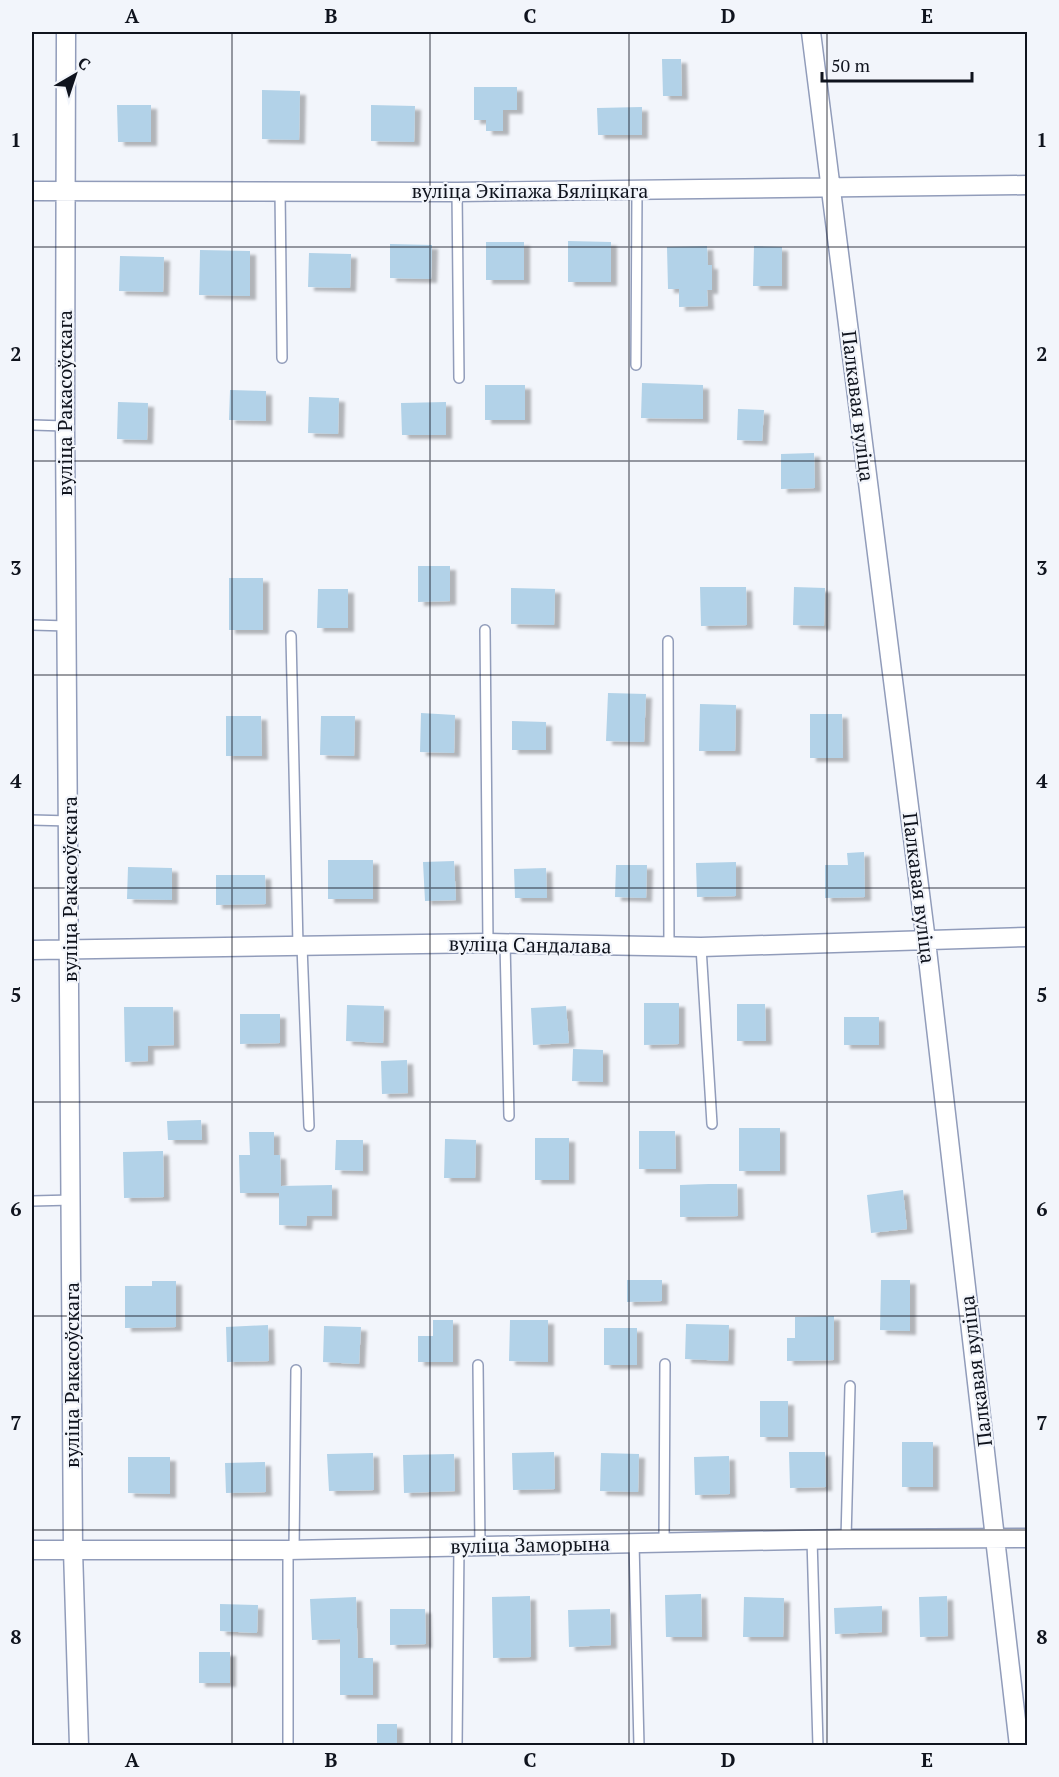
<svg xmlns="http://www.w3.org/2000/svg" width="1059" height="1777" viewBox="0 0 1059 1777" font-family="'PT Serif',serif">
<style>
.building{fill:#b2d2e8;filter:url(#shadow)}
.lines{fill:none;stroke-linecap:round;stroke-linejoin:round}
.lane-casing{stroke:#919cba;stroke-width:12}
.street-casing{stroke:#919cba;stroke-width:21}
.lane{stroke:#fff;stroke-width:9}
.street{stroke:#fff;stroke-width:18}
.grid{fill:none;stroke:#0f131d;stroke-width:1.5;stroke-opacity:0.55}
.labels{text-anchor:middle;stroke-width:4.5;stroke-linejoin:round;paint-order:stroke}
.street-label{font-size:20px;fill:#0f131d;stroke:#f2f5fb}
.neatline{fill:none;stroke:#0f131d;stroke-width:2}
.grid-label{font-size:20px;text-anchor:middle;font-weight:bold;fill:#0f131d}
</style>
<defs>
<filter id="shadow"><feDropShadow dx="6" dy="4" stdDeviation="1.5" flood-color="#0004"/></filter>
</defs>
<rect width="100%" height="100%" fill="#f2f5fb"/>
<!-- building -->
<path class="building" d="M662,59H681L682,96H663Z
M474,87H517V110H503V131H486V120H474Z
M262,90L300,91L299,140L262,139Z
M117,105H151V142H118Z
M371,105L415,106L414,142L371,141Z
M642,107V135H598L597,108Z
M568,241L611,242V282H568Z
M486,242H524V280H486Z
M390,244L432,245L431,279L390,278Z
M707,246L708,265H712V290H707L708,306L679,307V289H668L667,247Z
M754,246L782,247V286H753Z
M200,250L250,251V296L199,295Z
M309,253L351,254L350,288L308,287Z
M120,256L164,257L163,292L119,291Z
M642,383L703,385V419L641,418Z
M485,385H525V420H485Z
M230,390L266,391V421L229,420Z
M309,397L339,398L338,434L308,433Z
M118,402L148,403L147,440L117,439Z
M446,402V435H402L401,403Z
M738,409L764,410L762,441L737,440Z
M814,453L815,488L781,489V454Z
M418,566H450V601L418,602Z
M229,578H263V630H229Z
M700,587H746L747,625L701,626Z
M794,587L825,588L824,626L793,625Z
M511,588L555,589L554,625L511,624Z
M318,589H348V628H317Z
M608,693L646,694L644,742L606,741Z
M700,704L736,705L735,751H699Z
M421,713L455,715L454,753L420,752Z
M810,714H842L843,758H810Z
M226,716H261L262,756H226Z
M321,716H355L354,756L320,755Z
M512,721L546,722V750H512Z
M864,852L865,897L825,898V865H848L847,853Z
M328,860H373V899H328Z
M454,861L456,900L425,901L423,862Z
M736,862V896L697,897L696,863Z
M616,865H647L646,898L615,897Z
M128,867L172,868V900L127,899Z
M546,868L547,898H515L514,869Z
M216,875H265L266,904L216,905Z
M644,1003H679V1044L644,1045Z
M737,1004H765L766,1041H737Z
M347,1005L384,1006L383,1043L346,1041Z
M566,1006L569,1043L533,1045L531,1008Z
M124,1007H173L174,1045L148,1046V1061L125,1062Z
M240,1014H280V1043L240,1044Z
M844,1017H879V1045H844Z
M573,1049L603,1050V1082L572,1081Z
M407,1060L408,1093L382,1094L381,1061Z
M201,1120L202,1140H168L167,1121Z
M739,1128H780V1171H739Z
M639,1131H675L676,1169H639Z
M249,1132H274V1155H280L281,1186L332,1185V1216H307L306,1226L279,1225V1193H240L239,1155H250Z
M535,1138H569V1180H535Z
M445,1139L476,1140L475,1178H444Z
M336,1140H363V1171L335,1170Z
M163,1151L164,1197L124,1198L123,1152Z
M709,1184H737L738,1216L680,1217V1185Z
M903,1190L907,1229L871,1233L867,1195Z
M627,1280H662V1301L627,1302Z
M881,1280H910V1331L880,1330Z
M152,1281H176V1327L125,1328V1286H152Z
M834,1316V1360L787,1361V1338H795V1317Z
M433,1320H453V1362H418V1336H433Z
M510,1320H548V1362L509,1361Z
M686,1324L729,1325L728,1361L685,1359Z
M268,1325L269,1361L227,1362L226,1327Z
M324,1326L361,1327L359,1364L323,1362Z
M604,1328H637V1365H604Z
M760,1401H788V1437H760Z
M902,1442H933V1487H902Z
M554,1452L555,1489L513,1490L512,1453Z
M789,1452H825L826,1487L790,1488Z
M373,1453L374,1490L329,1491L327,1454Z
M601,1453L639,1454L638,1492L600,1491Z
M454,1454L455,1491L404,1493L403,1455Z
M729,1456L730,1494L695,1495L694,1457Z
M128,1457H170V1494L128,1493Z
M265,1462L266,1492L226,1493L225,1463Z
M701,1594L702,1637H666L665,1595Z
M530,1596L531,1657L493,1658L492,1597Z
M947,1596L948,1636L920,1637L919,1597Z
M356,1597L358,1658H373V1695H340V1639L312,1640L310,1599Z
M744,1597L784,1598L783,1637H743Z
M220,1604L258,1605L257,1633L220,1631Z
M882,1606V1632L835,1634L834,1608Z
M390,1609H425L426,1644L390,1645Z
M610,1609L611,1645L569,1647L568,1610Z
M199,1652H230V1683H199Z
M377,1724H397V1746H377Z"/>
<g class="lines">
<!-- lane casing -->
<g class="lane-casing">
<path id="lane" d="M280,191L282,358
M457,192L459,378
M636,365L637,191
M32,425L65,426
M32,625L68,626
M485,630L488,943
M291,636L298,946
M668,641L669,947
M32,820L70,821
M505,943L509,1116
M302,946L309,1126
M701,947L712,1124
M32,1201L72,1200
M478,1365L480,1546
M812,1539L818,1746
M846,1539L850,1386
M664,1542L665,1364
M634,1543L639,1746
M288,1550V1746
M294,1550L296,1370
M457,1746L459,1546"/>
</g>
<!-- street casing -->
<g class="street-casing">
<path id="street" d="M66,32L65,426L73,1550L79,1746
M811,32L926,941L1019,1746
M32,191L457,192L1028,185
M32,950L488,943L701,947L1028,937
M32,1550H288L846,1539L1028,1538"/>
</g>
<!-- lane -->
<use href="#lane" class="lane"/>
<!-- street -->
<use href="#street" class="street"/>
</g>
<!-- grid -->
<path class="grid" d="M232,32V1746M430,32V1746M629,32V1746M827,32V1746M32,247H1028M32,461H1028M32,675H1028M32,888H1028M32,1102H1028M32,1316H1028M32,1530H1028"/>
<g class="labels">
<!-- street labels -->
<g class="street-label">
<text x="530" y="198">вуліца Экіпажа Бяліцкага</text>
<text transform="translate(65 403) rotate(-90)" y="7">вуліца Ракасоўскага</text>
<text transform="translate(858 406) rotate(83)" y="7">Палкавая вуліца</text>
<text transform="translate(919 888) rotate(83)" y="7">Палкавая вуліца</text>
<text transform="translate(70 889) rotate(-90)" y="7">вуліца Ракасоўскага</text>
<text transform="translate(530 945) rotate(1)" y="7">вуліца Сандалава</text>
<text transform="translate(976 1371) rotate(-97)" y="7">Палкавая вуліца</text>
<text transform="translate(72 1375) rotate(-90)" y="7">вуліца Ракасоўскага</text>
<text transform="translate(530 1545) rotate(-1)" y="7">вуліца Заморына</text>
</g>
</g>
<!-- border -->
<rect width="1059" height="1777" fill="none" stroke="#f2f5fb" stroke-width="66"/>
<!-- north arrow -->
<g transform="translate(75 75) rotate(39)" stroke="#f2f5fb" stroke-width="4.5" paint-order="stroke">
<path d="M0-4.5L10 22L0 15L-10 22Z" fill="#0f131d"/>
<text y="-9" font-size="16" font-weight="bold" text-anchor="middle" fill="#0f131d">С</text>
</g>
<!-- scale -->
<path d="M822 72v9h150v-9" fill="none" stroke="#0f131d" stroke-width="3"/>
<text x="831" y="72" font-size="18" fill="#0f131d" stroke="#f2f5fb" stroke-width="4.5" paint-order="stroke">50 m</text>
<rect x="33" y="33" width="993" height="1711" class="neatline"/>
<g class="grid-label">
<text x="132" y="23">A</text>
<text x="331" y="23">B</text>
<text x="530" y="23">C</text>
<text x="728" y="23">D</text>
<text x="927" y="23">E</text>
<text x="16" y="147">1</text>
<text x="1042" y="147">1</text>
<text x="16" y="361">2</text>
<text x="1042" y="361">2</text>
<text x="16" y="575">3</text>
<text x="1042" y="575">3</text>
<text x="16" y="788">4</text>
<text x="1042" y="788">4</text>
<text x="16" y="1002">5</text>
<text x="1042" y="1002">5</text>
<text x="16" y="1216">6</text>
<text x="1042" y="1216">6</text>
<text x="16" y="1430">7</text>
<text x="1042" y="1430">7</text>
<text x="16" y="1644">8</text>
<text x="1042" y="1644">8</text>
<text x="132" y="1767">A</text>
<text x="331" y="1767">B</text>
<text x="530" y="1767">C</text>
<text x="728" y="1767">D</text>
<text x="927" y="1767">E</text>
</g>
</svg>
